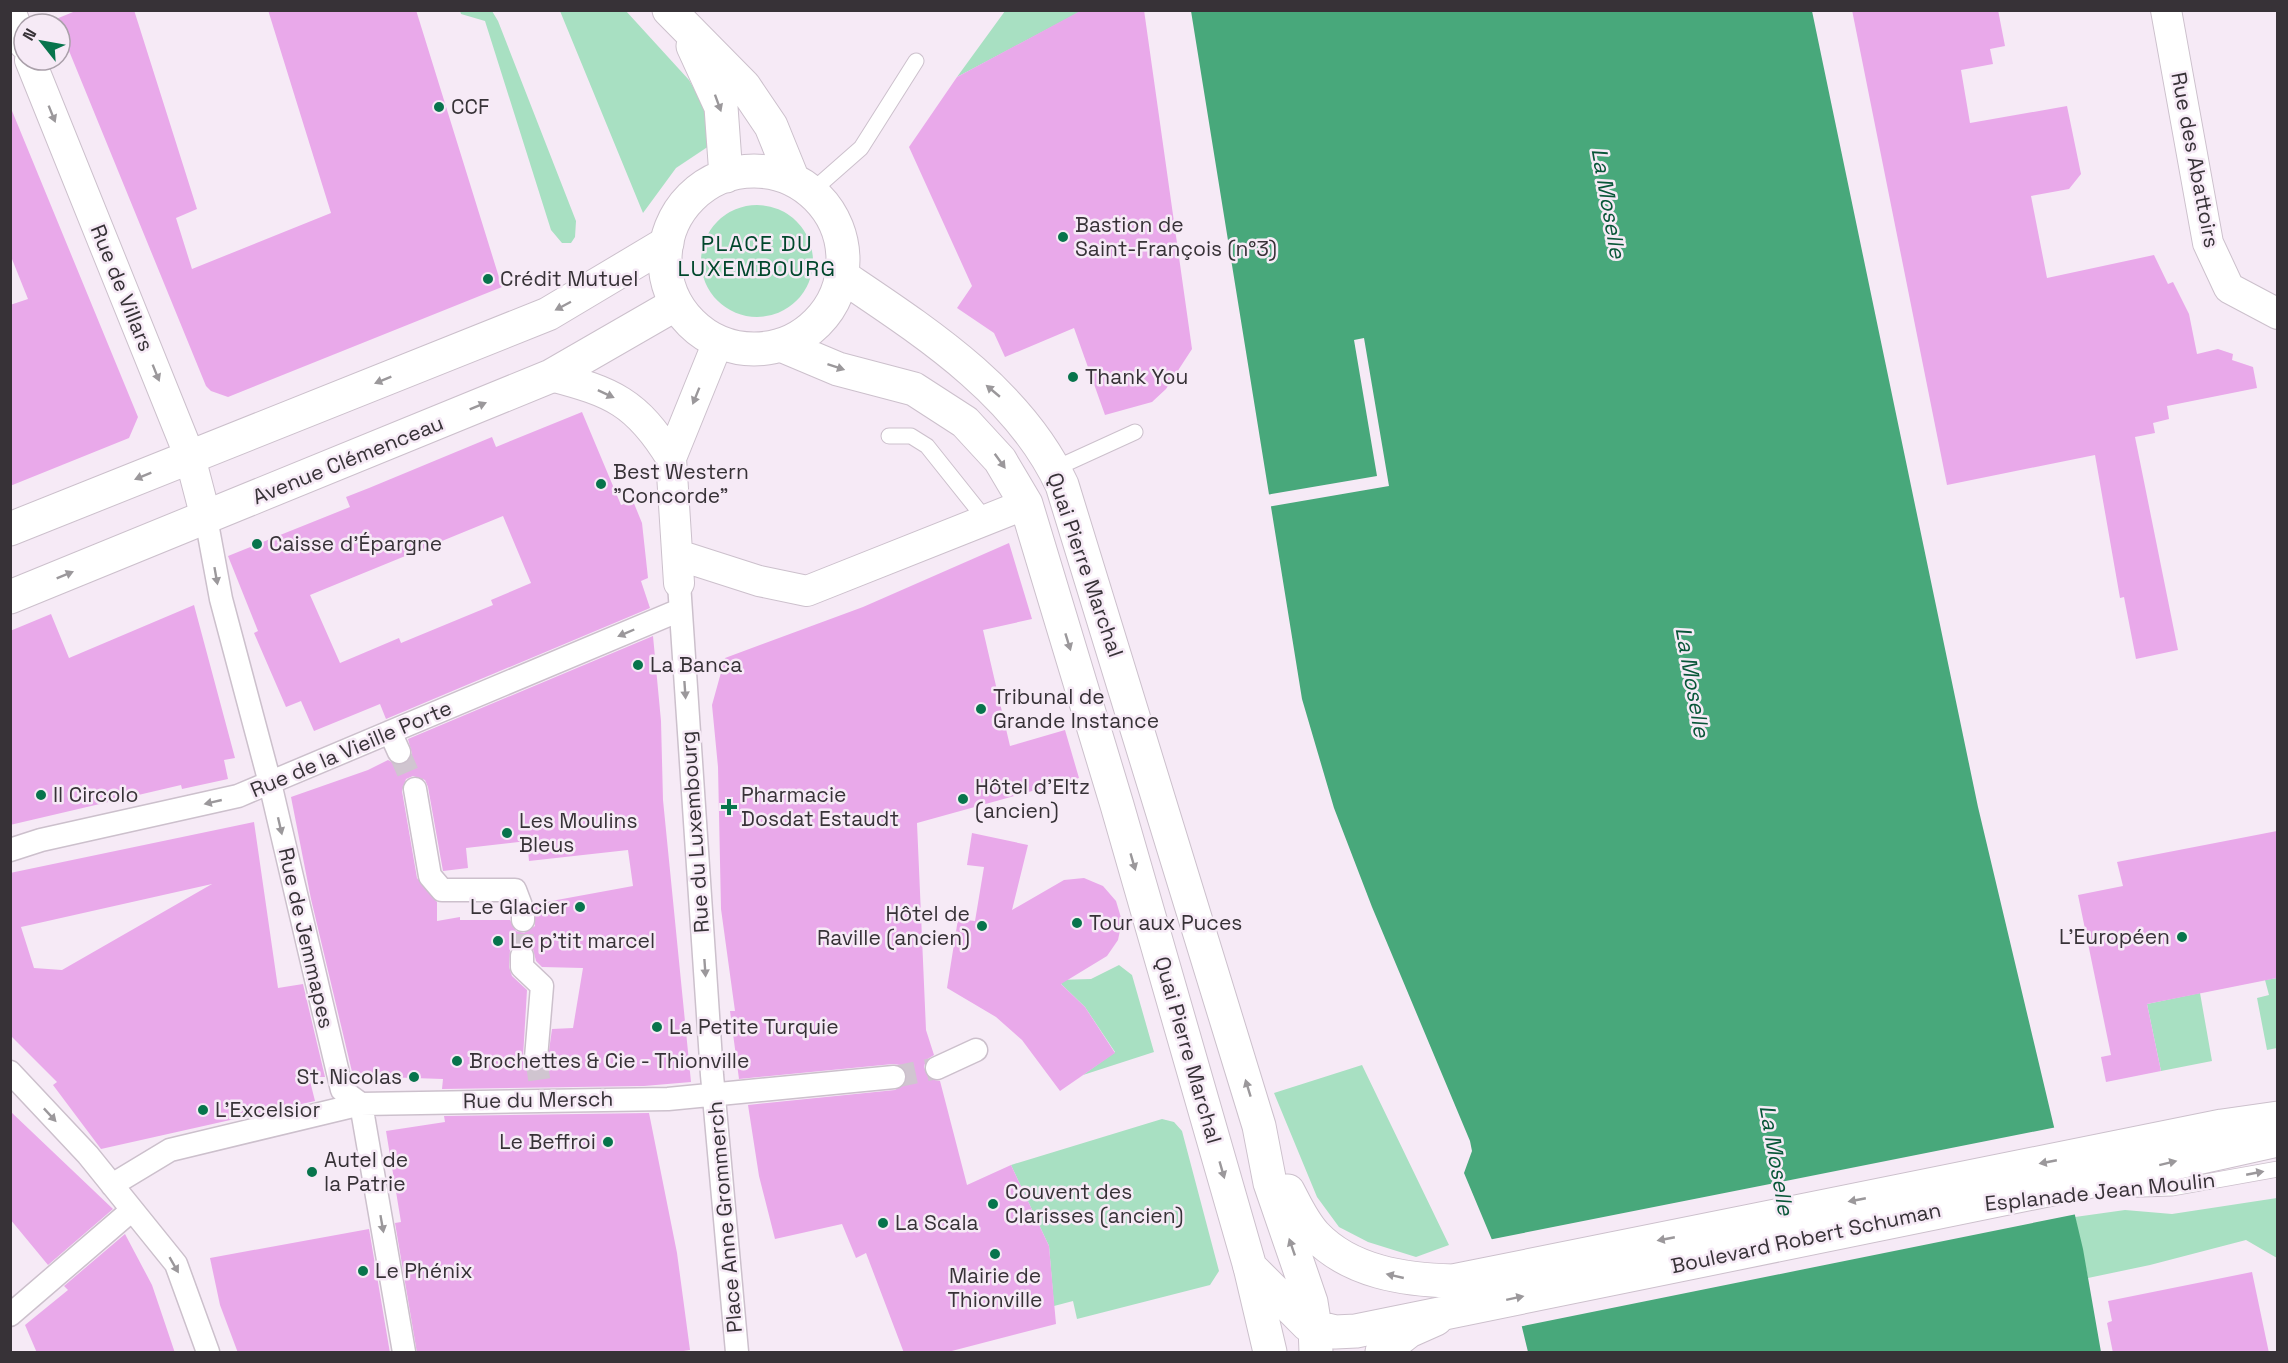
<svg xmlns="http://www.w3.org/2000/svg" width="2288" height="1363" viewBox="0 0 2288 1363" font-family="'Space Grotesk',sans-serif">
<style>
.green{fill:#a8e0c2}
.water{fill:#48a87b}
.pier{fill:#f6eaf6}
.building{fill:#e9a9ea;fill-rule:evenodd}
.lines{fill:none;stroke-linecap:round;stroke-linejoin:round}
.pedestrian-tunnel{stroke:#d0c5d0;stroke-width:22;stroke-dasharray:22 11;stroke-linecap:butt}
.service-casing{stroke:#ccc0cc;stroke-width:17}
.pedestrian-casing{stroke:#ccc0cc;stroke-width:25}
.minor-casing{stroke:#ccc0cc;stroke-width:32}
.tertiary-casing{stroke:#ccc0cc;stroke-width:35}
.secondary-casing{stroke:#ccc0cc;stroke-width:35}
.primary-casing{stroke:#ccc0cc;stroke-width:35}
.service{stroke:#fff;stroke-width:15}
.pedestrian{stroke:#fff;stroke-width:22}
.minor{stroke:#fff;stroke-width:30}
.tertiary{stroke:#fff;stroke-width:33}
.secondary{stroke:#fff;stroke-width:33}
.primary{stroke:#fff;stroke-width:33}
.oneway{fill:#9b989b}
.poi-dot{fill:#07744c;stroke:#f6eaf6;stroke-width:2}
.labels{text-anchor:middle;stroke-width:5;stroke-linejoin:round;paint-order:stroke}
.poi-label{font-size:21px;fill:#373237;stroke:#f6eaf6;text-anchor:start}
.street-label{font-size:21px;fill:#373237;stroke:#f6eaf6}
.water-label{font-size:22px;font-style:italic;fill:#085638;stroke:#f6eaf6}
.neighbourhood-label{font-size:22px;letter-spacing:1.5px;fill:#00472c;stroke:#f6eaf6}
</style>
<rect width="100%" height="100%" fill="#f6eaf6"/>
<!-- green -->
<path class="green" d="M460,11H492L498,21L576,221L575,237L571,243H562L551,230L485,21L461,14Z
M560,11H626L689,80L707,111L709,146L676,168L643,213Z
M1005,11H1082L957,77Z
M701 261a56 56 0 1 1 112 0a56 56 0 1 1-112 0Z
M1119,965L1132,975L1154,1052L1083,1075L1115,1052L1085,1007L1057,980L1091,979Z
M2277,978V1048L2267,1050L2257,998L2269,995L2265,980Z
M2200,993L2212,1061L2161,1071L2147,1004Z
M1362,1065L1449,1245L1416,1257L1368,1242L1339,1227L1317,1197L1274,1093Z
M1162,1119L1174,1122L1182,1131L1219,1271L1210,1285L1077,1319L1073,1301L1054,1306L1049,1246L1011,1165Z
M2277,1198V1258L2246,1240L2150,1265L2088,1278L2075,1217L2125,1210L2172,1214Z"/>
<!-- water -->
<path class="water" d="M1191,11H1812L1978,807L2083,1249L2101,1352H1528L1513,1290L1464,1173L1472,1151L1470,1141L1372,907L1334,808L1302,699Z"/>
<!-- pier -->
<path class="pier" d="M1364,338L1389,486L1267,507L1266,495L1377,476L1354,340Z
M2057,1127L2077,1214L1518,1327L1510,1291L1488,1240Z"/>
<!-- building -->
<path class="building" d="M78,10H134L197,209L176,218L192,269L331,213L268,10H416L502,287L228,397L211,391L206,386L56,19Z
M1082,10H1144L1192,349L1166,389L1152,402L1105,415L1074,328L1005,357L994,333L957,308L972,286L909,147L957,77Z
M1852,10H1998L2005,46L1990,49L1993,64L1961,70L1970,123L2067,106L2081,174L2069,189L2031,196L2047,278L2154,255L2168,284L2173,282L2189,314L2197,354L2218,349L2233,354L2232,360L2253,367L2257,388L2167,406L2169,419L2153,423L2155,433L2135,437L2178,650L2136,659L2124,597L2120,598L2095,455L1947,485Z
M10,106L138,417L129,438L10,486V305L28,299L10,254Z
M582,412L621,505L633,501L642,523L648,578L641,581L650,608L386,719L380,704L314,731L301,701L286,707L254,633L258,631L228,556L350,507L346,497L369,488L492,437L496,447ZM503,516L531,583L491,600L493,605L401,643L399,638L340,663L310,595Z
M1009,543L1032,619L983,630L1010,746L1065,730L1079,778L917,823L926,1030L934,1055L926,1060L924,1067L929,1079L940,1081L967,1185L1011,1165L1049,1246L1056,1324L944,1353H904L866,1253L856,1258L842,1224L775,1239L759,1176L748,1105L895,1090L906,1083L907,1075L900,1065L893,1064L739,1079L730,1011H735L721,909L718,767L712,705L725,658L863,607Z
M194,605L235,758L224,760L228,779L182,789L181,785L10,825V631L51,614L69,658Z
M653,636L661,721L663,800L691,1082L644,1086L442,1089L443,1079L353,1076L311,899L291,797L368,770L388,760L397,765L404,764L412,754L408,739ZM413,776L425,780L428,787L443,871L468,868L466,848L527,841L529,861L628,850L633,886L535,904V926L524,933L516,931L510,920H460V917L437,921V902L417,878L402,791L406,779ZM521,943L533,949L536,961L542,967L583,968L573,1028L552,1029L547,1065L535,1071L528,1069L523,1057L527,990L512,976L509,967L510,950Z
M254,822L278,988L303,984L325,1077H309L315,1101L101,1149L53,1085L57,1082L10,1035V873ZM212,884L62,970L34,968L21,927Z
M2277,831V978L2147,1004L2161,1071L2106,1082L2101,1057L2111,1055L2078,895L2123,886L2117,862Z
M972,833L1028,845L1012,910L1064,880L1084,878L1103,886L1116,901L1122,921L1118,940L1107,956L1061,984L1085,1007L1115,1053L1060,1091L1022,1040L996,1017L947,988L958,919L975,921L984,867L967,865Z
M10,1111L113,1209L48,1265L10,1219Z
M649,1113L677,1253L690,1350L671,1353H417L395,1223L401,1222L386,1131L445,1122L444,1116Z
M369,1229L390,1353H238L220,1305L210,1258Z
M125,1234L152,1285L175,1353H37L25,1325L68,1290L64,1286Z
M2252,1272L2269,1353H2113L2107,1323L2112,1321L2108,1301Z"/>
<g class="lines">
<!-- pedestrian-tunnel -->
<path class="pedestrian-tunnel" d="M399,752L415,789
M522,956L523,920
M536,1058L540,1085
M894,1077L937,1068"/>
<!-- service casing -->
<g class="service-casing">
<path id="service" d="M811,192L861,148L916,61
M889,436H911L927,446L986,520
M1054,469L1135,432
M2113,1190L2172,1188L2278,1169"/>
</g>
<!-- pedestrian casing -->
<g class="pedestrian-casing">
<path id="pedestrian" d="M206,518L221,599L270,783L342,1090L361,1104L404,1352
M679,583L712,1075L737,1352
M390,732L399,752
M415,789L430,876L442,890H515L523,911V920
M10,850L41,840L238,796L680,610
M522,956V967L542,986L536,1058
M937,1068L976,1050
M10,1072L88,1155L176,1264L208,1352
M112,1185L170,1150L361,1104L668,1099L894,1077
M10,1315L132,1210"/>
</g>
<!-- minor casing -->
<g class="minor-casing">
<path id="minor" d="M2166,10L2208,243L2229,288L2278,314
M10,11L24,44
M30,60L190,457L206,518
M551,376C612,392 637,402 671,458
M678,555L759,581L807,591L1026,504
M679,583L671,458L718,342"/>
</g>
<!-- tertiary casing -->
<g class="tertiary-casing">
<path id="tertiary" d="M10,529L548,314L667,243
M10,597L551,376L676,304"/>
</g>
<!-- secondary casing -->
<g class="secondary-casing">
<path id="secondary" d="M1250,1267L1270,1352
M1315,1327L1316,1352
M1382,1352L1409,1331L1436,1319"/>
</g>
<!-- primary casing -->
<g class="primary-casing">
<path id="primary" d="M669,10L744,86L771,126L793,180
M693,46L721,107L726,176
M665 260a89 89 0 1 1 178 0a89 89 0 1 1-178 0Z
M842,276C925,332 1019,392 1062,485L1259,1126L1270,1183L1311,1302L1315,1327
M781,345L838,369L914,389L965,422L1000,460L1026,504L1117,805L1250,1267L1308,1325L1335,1332L1356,1331L2111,1177L2278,1140
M1288,1191C1296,1206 1303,1222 1315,1235C1350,1272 1405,1280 1453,1281L2222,1126L2278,1118"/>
</g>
<!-- service -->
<use href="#service" class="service"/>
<!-- pedestrian -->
<use href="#pedestrian" class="pedestrian"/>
<!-- minor -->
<use href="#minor" class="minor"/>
<!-- tertiary -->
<use href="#tertiary" class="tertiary"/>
<!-- secondary -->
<use href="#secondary" class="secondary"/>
<!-- primary -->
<use href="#primary" class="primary"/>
</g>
<!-- one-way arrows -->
<defs><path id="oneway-solid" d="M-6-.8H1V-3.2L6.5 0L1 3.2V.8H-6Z" transform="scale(1.5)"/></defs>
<g class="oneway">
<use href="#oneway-solid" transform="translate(718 103) rotate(70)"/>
<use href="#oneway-solid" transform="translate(52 114) rotate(68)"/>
<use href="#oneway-solid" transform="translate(563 306) rotate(152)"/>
<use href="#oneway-solid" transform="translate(836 367) rotate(18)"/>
<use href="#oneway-solid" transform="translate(156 373) rotate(68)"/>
<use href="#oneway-solid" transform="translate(383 380) rotate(158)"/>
<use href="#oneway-solid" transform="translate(993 391) rotate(-140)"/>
<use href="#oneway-solid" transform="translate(606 394) rotate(25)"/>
<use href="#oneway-solid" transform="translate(696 396) rotate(112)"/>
<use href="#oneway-solid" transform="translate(478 406) rotate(-22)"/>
<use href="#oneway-solid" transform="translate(1000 461) rotate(54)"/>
<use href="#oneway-solid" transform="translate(143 476) rotate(158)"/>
<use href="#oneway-solid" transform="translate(65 575) rotate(-22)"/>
<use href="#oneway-solid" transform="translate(216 576) rotate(80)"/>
<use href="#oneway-solid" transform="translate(626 633) rotate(157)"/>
<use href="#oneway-solid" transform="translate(1068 642) rotate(73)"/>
<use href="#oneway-solid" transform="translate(685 690) rotate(86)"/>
<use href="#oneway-solid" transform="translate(213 802) rotate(167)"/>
<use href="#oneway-solid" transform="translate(280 826) rotate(77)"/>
<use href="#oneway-solid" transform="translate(1133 862) rotate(74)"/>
<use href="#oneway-solid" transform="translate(705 968) rotate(86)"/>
<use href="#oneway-solid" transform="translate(1248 1088) rotate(-107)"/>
<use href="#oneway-solid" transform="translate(50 1115) rotate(47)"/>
<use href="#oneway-solid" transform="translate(2048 1162) rotate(169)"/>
<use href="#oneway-solid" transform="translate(2168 1163) rotate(-14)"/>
<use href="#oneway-solid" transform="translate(1222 1170) rotate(74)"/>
<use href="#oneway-solid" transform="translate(2255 1173) rotate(-11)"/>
<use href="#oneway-solid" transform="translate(1857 1200) rotate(169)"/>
<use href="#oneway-solid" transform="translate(382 1224) rotate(80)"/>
<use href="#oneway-solid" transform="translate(1666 1239) rotate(169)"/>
<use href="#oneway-solid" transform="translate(1292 1247) rotate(-109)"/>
<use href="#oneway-solid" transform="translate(174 1265) rotate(60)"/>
<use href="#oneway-solid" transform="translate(1395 1276) rotate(-167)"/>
<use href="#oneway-solid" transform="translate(1515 1298) rotate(-12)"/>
</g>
<!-- markers -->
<g class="poi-dot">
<circle cx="439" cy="107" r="6"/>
<circle cx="1063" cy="237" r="6"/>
<circle cx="488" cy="279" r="6"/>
<circle cx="1073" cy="377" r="6"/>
<circle cx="601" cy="484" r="6"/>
<circle cx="257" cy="544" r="6"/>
<circle cx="638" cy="665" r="6"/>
<circle cx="981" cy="709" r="6"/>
<circle cx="41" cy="795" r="6"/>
<circle cx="963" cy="799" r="6"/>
<path d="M726 798h6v6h6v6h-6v6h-6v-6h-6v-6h6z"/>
<circle cx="507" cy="833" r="6"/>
<circle cx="580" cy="907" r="6"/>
<circle cx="1077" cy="923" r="6"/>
<circle cx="982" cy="926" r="6"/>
<circle cx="2182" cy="937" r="6"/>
<circle cx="498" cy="941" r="6"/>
<circle cx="657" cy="1027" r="6"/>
<circle cx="457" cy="1061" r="6"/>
<circle cx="414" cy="1077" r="6"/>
<circle cx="203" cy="1110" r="6"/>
<circle cx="608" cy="1142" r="6"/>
<circle cx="312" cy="1172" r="6"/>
<circle cx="993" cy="1204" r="6"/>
<circle cx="883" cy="1223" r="6"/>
<circle cx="995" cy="1254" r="6"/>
<circle cx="363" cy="1271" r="6"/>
</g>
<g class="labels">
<!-- poi labels -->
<g class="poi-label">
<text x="451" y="114">CCF</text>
<text x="1075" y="232">Bastion de<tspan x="1075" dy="24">Saint-François (n°3)</tspan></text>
<text x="500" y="286">Crédit Mutuel</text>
<text x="1085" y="384">Thank You</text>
<text x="613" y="479">Best Western<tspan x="613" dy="24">"Concorde"</tspan></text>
<text x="269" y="551">Caisse d'Épargne</text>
<text x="650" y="672">La Banca</text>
<text x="993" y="704">Tribunal de<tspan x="993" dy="24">Grande Instance</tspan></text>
<text x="975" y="794">Hôtel d'Eltz<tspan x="975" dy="24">(ancien)</tspan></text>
<text x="53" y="802">Il Circolo</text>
<text x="741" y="802">Pharmacie<tspan x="741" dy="24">Dosdat Estaudt</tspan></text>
<text x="519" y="828">Les Moulins<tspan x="519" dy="24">Bleus</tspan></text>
<text x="568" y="914" text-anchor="end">Le Glacier</text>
<text x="970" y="921" text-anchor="end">Hôtel de<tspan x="970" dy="24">Raville (ancien)</tspan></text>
<text x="1089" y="930">Tour aux Puces</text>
<text x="2170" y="944" text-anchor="end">L'Européen</text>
<text x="510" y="948">Le p'tit marcel</text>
<text x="669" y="1034">La Petite Turquie</text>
<text x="469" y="1068">Brochettes &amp; Cie - Thionville</text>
<text x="402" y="1084" text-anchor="end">St. Nicolas</text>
<text x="215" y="1117">L'Excelsior</text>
<text x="596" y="1149" text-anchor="end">Le Beffroi</text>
<text x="324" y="1167">Autel de<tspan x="324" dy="24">la Patrie</tspan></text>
<text x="1005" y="1199">Couvent des<tspan x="1005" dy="24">Clarisses (ancien)</tspan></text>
<text x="895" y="1230">La Scala</text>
<text x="375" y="1278">Le Phénix</text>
<text x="995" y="1283" text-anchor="middle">Mairie de<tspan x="995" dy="24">Thionville</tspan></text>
</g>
<!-- street labels -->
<g class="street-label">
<text transform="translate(2195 160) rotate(79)" y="7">Rue des Abattoirs</text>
<text transform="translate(122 288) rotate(68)" y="7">Rue de Villars</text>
<text transform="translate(348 460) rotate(-22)" y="7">Avenue Clémenceau</text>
<text transform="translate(1085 565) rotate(71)" y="7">Quai Pierre Marchal</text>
<text transform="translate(351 749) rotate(-23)" y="7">Rue de la Vieille Porte</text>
<text transform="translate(695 832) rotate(-94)" y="7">Rue du Luxembourg</text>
<text transform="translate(306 938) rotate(77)" y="7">Rue de Jemmapes</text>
<text transform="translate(1188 1050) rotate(74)" y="7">Quai Pierre Marchal</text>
<text transform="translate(538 1100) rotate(-1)" y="7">Rue du Mersch</text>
<text transform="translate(2100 1192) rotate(-6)" y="7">Esplanade Jean Moulin</text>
<text transform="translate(725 1217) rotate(-95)" y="7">Place Anne Grommerch</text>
<text transform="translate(1806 1238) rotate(-12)" y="7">Boulevard Robert Schuman</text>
</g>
<!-- water labels -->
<g class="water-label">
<text transform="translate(1609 203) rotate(80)" y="8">La Moselle</text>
<text transform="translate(1693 682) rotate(80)" y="8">La Moselle</text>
<text transform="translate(1777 1160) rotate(80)" y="8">La Moselle</text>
</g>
<!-- neighbourhood labels -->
<g class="neighbourhood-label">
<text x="757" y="251">PLACE DU<tspan x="757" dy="25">LUXEMBOURG</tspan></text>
</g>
</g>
<!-- border -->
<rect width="2288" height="1363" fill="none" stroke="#373237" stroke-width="24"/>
<!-- north arrow -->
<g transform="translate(42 42) rotate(301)"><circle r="28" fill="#f6eaf6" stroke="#aaa0aa" stroke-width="1.5"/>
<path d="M0-4.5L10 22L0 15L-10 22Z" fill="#07744c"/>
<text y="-9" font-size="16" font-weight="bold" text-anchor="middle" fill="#373237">N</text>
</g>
</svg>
